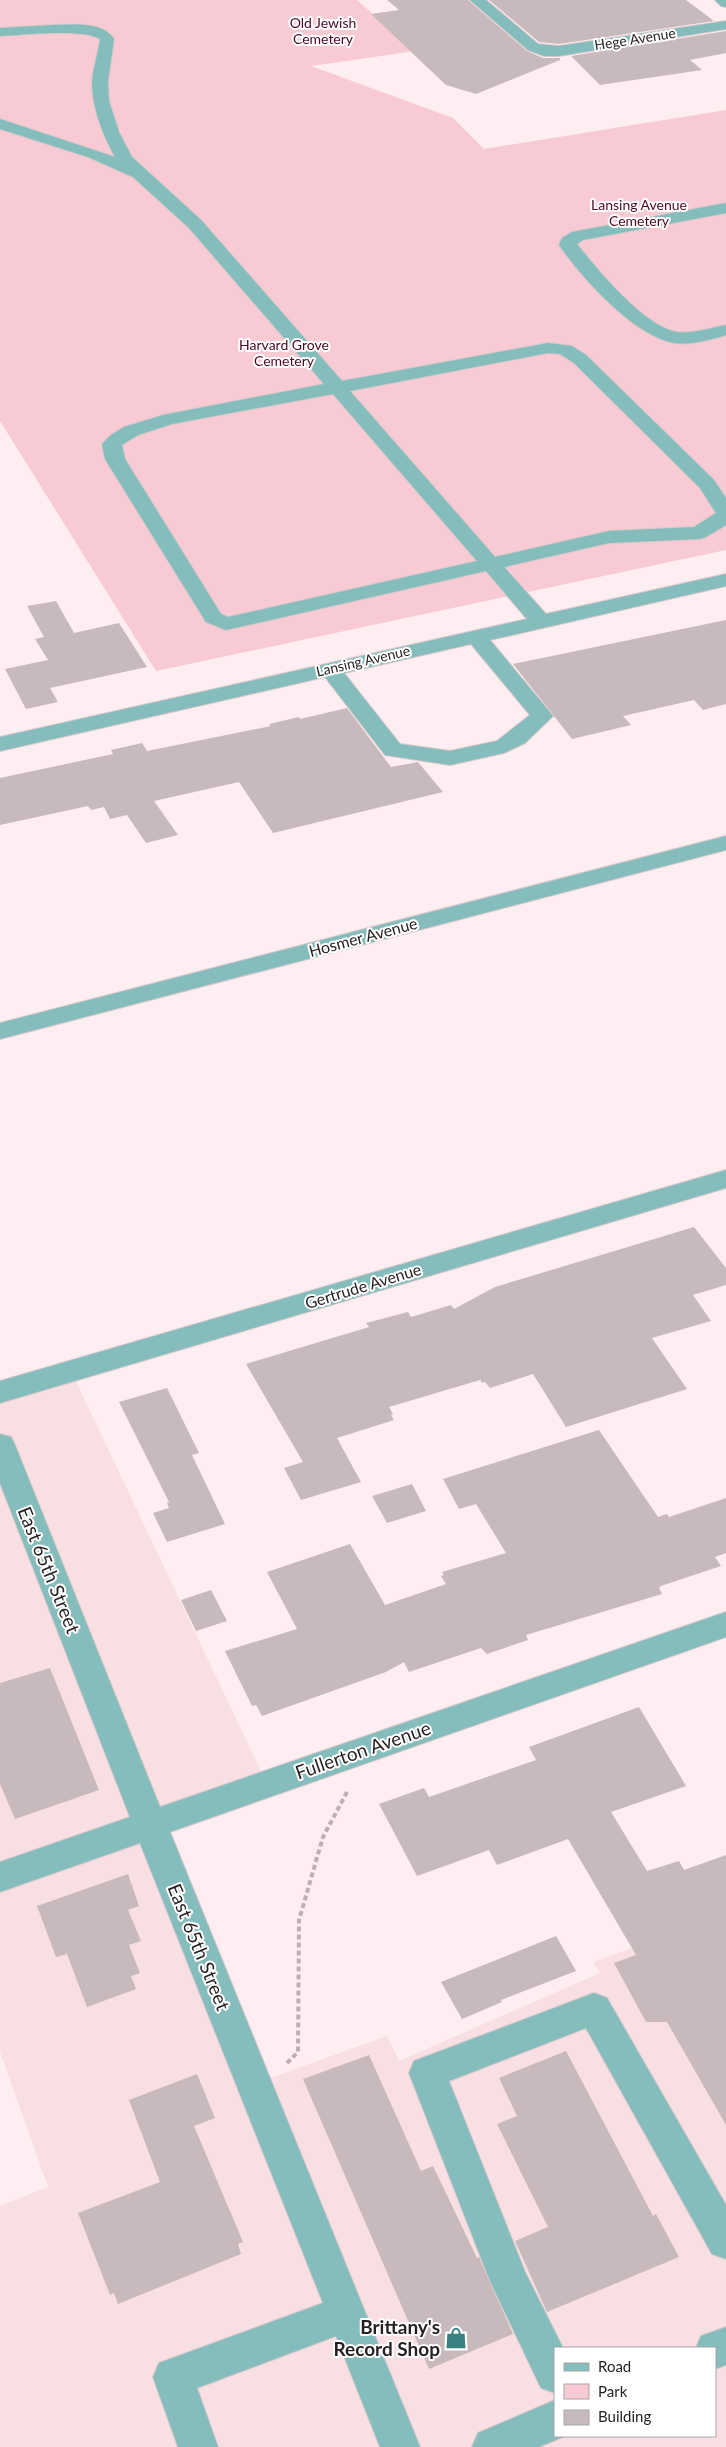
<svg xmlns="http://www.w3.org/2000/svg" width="726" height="2447" viewBox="0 0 726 2447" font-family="Lato,sans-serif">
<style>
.built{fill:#f8dfe4;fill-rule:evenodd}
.green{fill:#f7cad4}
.building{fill:#c8b9bc}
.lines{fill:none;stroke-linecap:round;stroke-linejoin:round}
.minor-casing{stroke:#d7c8cb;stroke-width:2}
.path{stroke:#bdafb2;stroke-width:4;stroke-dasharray:5 3;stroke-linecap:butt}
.minor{fill:#84bdbc;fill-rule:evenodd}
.labels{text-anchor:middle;stroke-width:4;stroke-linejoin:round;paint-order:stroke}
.far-park-label{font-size:14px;fill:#4d0923;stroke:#fff}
.far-street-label{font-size:14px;fill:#251f20;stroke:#fff}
.street-label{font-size:16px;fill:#251f20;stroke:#fff}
.near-street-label{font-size:19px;fill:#251f20;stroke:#fff}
.near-poi-label{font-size:19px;font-weight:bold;fill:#251f20;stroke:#fff;text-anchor:end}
</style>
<rect width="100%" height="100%" fill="#feedf1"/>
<!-- built -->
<path class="built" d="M72,1373L267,1784L150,1825L254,2084L387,2036L399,2061L600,1973L593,1962L726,1915V2447H0V2206L48,2187L0,2052V1392ZM555,2348H715V2436H555Z"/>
<!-- green -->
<path class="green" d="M0,0H357L415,51L311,66L453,118L484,149L726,110V550L156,671L0,421Z"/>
<!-- building -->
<path class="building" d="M387,0H468L527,51L543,58H560V60L476,94L446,85L371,14L399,10Z
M489,0H686L714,21L559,44L539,42Z
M726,31V53L690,60L702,70L600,85L571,56Z
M56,601L74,633L119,623L147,667L50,688L58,702L26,709L5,669L48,660L35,639L44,637L27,606Z
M726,620V704L703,710L694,700L623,716L631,725L572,739L513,664Z
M347,708L391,767L418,762L443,792L273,833L239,782L154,801L178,835L146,843L127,815L110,819L104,807L91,810L88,806L0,825V778L113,754L111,750L142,743L147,751L271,726L269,724L299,717L300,719Z
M694,1227L726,1268V1285L693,1295L711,1321L652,1338L687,1389L566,1427L533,1374L490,1388L485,1382L482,1383L480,1380L389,1407L393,1414L391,1415L394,1420L337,1438L361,1482L301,1500L284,1468L303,1462L246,1364L369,1327L366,1323L408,1312L411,1317L451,1305L454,1309L495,1287Z
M167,1388L199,1453L192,1455L225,1524L167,1542L153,1513L169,1508L167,1503L169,1502L119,1402Z
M599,1430L658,1517L667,1514L669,1517L726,1498V1553L715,1557L721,1566L661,1586L659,1588L662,1594L526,1635L528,1640L487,1654L481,1648L409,1672L404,1662L386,1672L262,1716L256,1705L252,1706L225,1651L297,1629L267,1572L350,1544L385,1605L446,1584L441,1576L444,1575L442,1572L506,1553L476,1504L459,1509L443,1479Z
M412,1484L426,1511L387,1523L372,1496Z
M211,1590L227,1621L196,1631L181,1600Z
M50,1668L99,1790L15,1819L0,1784V1683Z
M639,1707L686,1786L611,1812L647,1871L679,1861L684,1870L726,1855V2125L667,2022H646L614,1963L636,1955L568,1839L497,1865L489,1850L417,1876L379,1804L424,1788L429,1797L536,1760L529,1747Z
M128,1874L139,1906L128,1910L141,1941L129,1945L140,1973L131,1976L136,1989L87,2007L67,1954L56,1957L37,1906Z
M556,1936L576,1971L501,2000L502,2002L462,2019L441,1982Z
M566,2051L653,2216L656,2214L679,2257L547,2312L515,2241L548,2227L497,2124L517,2116L499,2078Z
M369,2055L421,2171L433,2166L477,2258L479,2257L513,2334L429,2369L303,2079Z
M197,2074L215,2118L194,2126L243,2242L238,2244L241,2254L118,2304L114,2293L110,2295L78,2213L160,2182L129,2100Z"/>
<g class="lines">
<!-- minor casing -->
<g class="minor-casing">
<path id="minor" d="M470,0H486L538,44L559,46L726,21V29L559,56H544L528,50Z
M715,0H726V7L721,6Z
M54,25C73,25 102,21 114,39L108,81L109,101L119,132L132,157L201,220L342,381L548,343L572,346L586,355L714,480L726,498V525L706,537L699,539L609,543L504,567L546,614L726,574V586L490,640L553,716L525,743L504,753L450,765L385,755L325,677L0,751V737L527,619L486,571L226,630L206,622L105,459L102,444L111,435L124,427L163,415L324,384L189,228L133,177L88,157L0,129V119L115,157C103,135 92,108 92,82C93,68 98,54 100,39C83,28 22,35 0,36V28ZM548,353L560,354L574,363L700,488L716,513L694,527L609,531L495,557L350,391ZM333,394L477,561L228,617L221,614L125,459L122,445L138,435L172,424ZM471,644L530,715L497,741L450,751L400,744L344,673Z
M726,203V213L583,240L577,244C597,269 644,327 677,332C693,334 710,328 726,325V335L720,337C705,341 689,345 674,343C634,336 582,278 559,245L562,238L572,232Z
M726,836V850L0,1039V1023Z
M726,1170V1188L0,1403V1381Z
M0,1434L11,1437L15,1445L160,1807L726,1612V1637L170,1832L420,2447H380L336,2336L197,2388L218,2447H178L153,2377L159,2363L323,2303L140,1843L0,1892V1862L130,1817L0,1483Z
M594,1993L607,1998L726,2205V2259L712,2254L586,2028L449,2081L525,2272L563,2348H555V2393L541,2388L490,2281L409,2073L414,2061Z
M726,2327V2365L715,2369V2348H696L701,2336Z
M555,2400V2436H565L539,2447H472L478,2433Z"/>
</g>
<!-- path -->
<path class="path" d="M287,2063L298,2052L299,1920L323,1837L347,1792"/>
<!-- minor -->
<use href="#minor" class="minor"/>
</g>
<!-- icons -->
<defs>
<g id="shop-bare" transform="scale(1.725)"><path d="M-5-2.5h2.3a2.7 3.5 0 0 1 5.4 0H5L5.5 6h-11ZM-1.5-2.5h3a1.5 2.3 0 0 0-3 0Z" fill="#398282" stroke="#fff" stroke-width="2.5" paint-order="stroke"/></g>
</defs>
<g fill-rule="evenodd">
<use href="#shop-bare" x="456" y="2338"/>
</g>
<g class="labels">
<!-- far-park labels -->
<g class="far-park-label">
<text x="323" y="28">Old Jewish<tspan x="323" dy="16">Cemetery</tspan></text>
<text x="639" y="210">Lansing Avenue<tspan x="639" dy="16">Cemetery</tspan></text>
<text x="284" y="350">Harvard Grove<tspan x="284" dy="16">Cemetery</tspan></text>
</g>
<!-- far-street labels -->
<g class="far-street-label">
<text transform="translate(635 39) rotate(-9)" y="5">Hege Avenue</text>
<text transform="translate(363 661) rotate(-13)" y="5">Lansing Avenue</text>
</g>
<!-- street labels -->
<g class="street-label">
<text transform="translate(363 937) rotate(-15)" y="6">Hosmer Avenue</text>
<text transform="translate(363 1286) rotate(-17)" y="6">Gertrude Avenue</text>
</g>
<!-- near-street labels -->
<g class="near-street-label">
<text transform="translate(49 1570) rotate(68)" y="7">East 65th Street</text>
<text transform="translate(363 1750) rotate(-19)" y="7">Fullerton Avenue</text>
<text transform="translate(199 1947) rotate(68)" y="7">East 65th Street</text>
</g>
<!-- near-poi labels -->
<g class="near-poi-label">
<text x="440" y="2334">Brittany's<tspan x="440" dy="22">Record Shop</tspan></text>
</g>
</g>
<!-- legend -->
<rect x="554" y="2347" width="162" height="90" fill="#ffffff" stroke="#a8a5a6"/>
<rect x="564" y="2363" width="25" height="8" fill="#84bdbc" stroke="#a8a5a6"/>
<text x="598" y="2372" font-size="15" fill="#251f20">Road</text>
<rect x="564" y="2384" width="25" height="15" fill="#f7cad4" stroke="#a8a5a6"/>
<text x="598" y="2397" font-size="15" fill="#251f20">Park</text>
<rect x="564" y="2410" width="25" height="15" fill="#c8b9bc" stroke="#a8a5a6"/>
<text x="598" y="2422" font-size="15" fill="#251f20">Building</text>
</svg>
